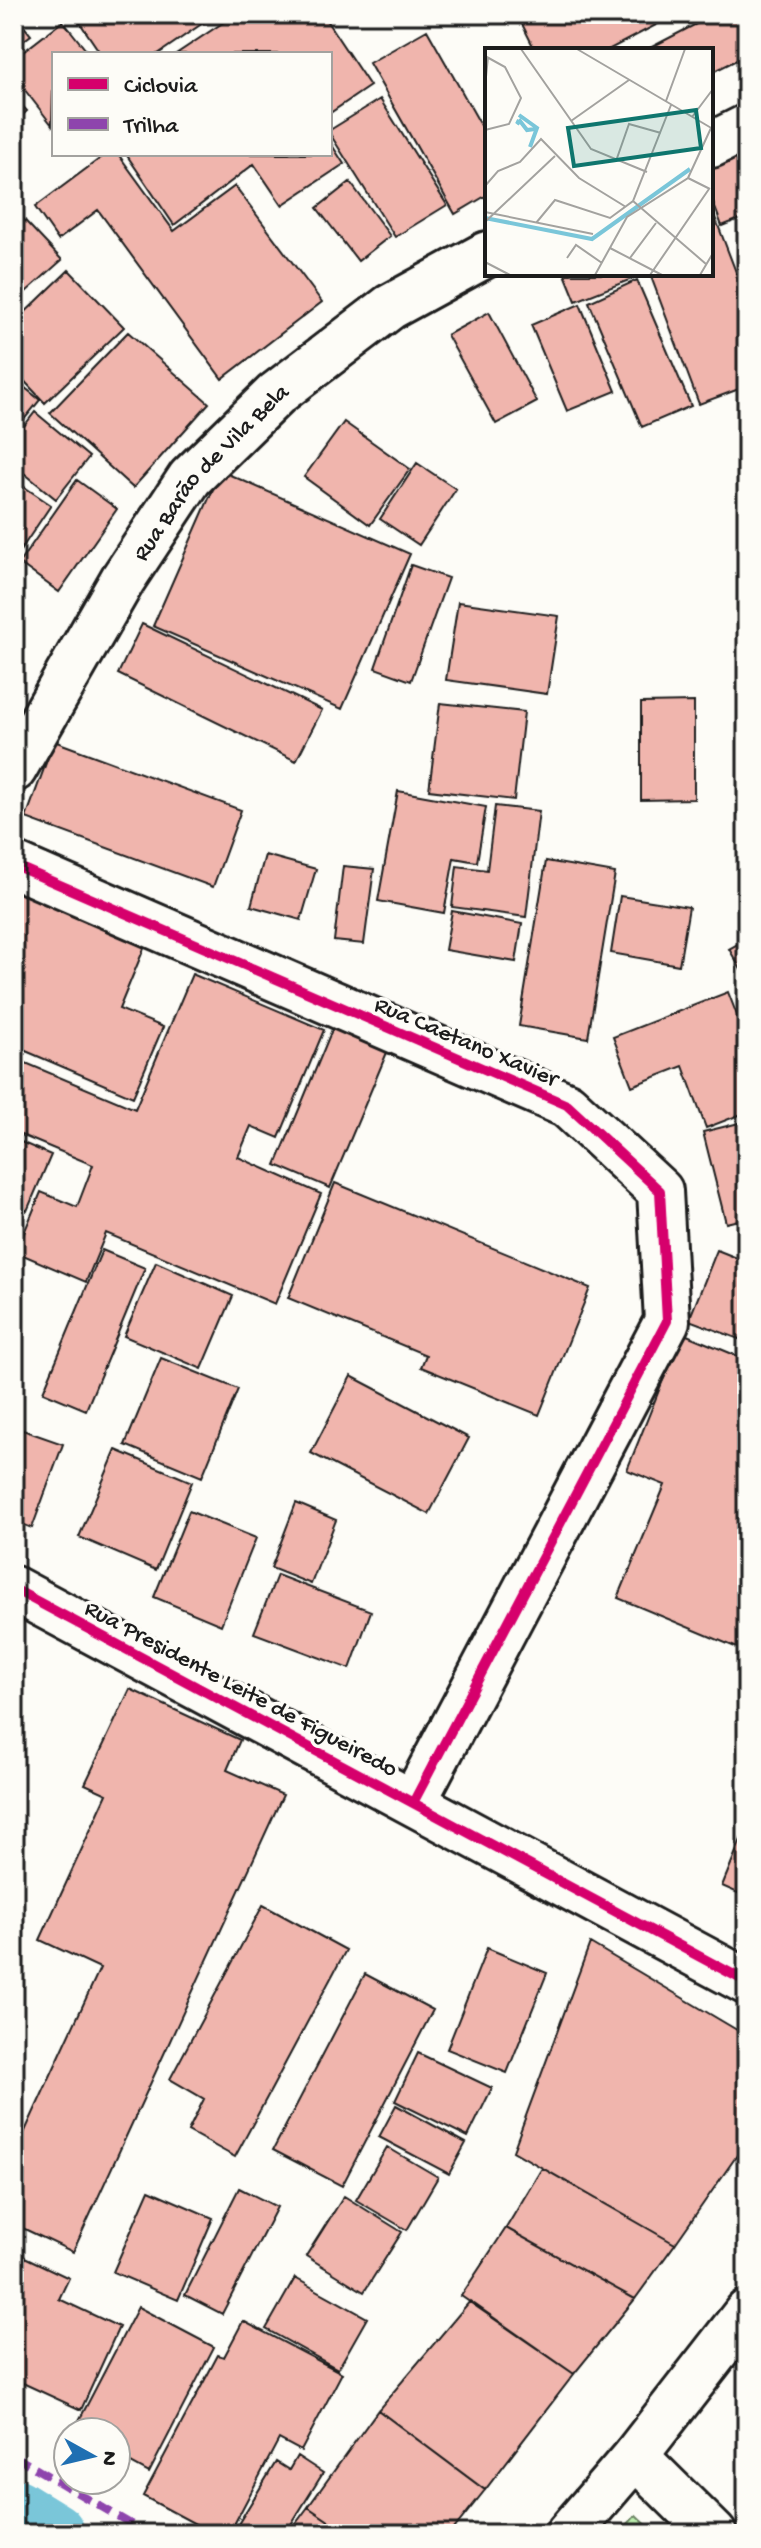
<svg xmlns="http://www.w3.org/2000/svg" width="761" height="2548" viewBox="0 0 761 2548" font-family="'Gochi Hand',sans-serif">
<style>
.green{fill:#bbedad;stroke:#6c8464;stroke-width:2}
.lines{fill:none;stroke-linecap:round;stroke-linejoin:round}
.canal{stroke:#7ac6d9;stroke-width:64}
.building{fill:#f0b5ad;stroke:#1c1c1c;stroke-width:2}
.minor-casing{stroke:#1c1c1c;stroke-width:50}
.secondary-casing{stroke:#1c1c1c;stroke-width:50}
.minor{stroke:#fdfcf7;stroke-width:44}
.secondary{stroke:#fdfcf7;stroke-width:44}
.quiet{stroke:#8e44ad;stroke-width:8;stroke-dasharray:16 8;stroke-linecap:butt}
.cycleway-casing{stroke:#fdfcf7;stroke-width:15}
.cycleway{stroke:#d6006c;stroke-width:10}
.labels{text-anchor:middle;stroke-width:7;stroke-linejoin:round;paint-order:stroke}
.street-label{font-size:24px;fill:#1c1c1c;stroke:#fdfcf7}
.inset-river{fill:none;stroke:#7ac6d9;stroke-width:4}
.inset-road{fill:none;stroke:#a3a29f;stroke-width:2}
.view{fill:#0f766e;fill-opacity:0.15;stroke:#0f766e;stroke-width:4}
.inset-edge{fill:none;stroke:#1c1c1c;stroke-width:4}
</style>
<rect width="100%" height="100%" fill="#fdfcf7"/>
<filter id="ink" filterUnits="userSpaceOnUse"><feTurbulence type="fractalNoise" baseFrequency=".0125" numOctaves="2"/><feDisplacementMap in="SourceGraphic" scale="16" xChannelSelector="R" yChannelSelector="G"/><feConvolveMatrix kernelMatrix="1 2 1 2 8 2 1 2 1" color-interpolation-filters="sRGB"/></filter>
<g filter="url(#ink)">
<!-- green -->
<path class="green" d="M636,2515L656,2534H619Z"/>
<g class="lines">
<!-- canal -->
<path class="canal" d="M14,2510L53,2534"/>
</g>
<!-- building -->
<path class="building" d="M14,14L31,35L14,48Z
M74,14H216L158,54H101Z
M236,14H322L370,86L330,113V54H176Z
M517,14H677L608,50H535Z
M701,14H747V55L711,73V50H646L704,20Z
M63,21L89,54H54L52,125L14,76V59Z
M427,30L487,136V195L455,214L369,63Z
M14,97L27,111L14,123Z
M380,99L447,205L395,237L330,134V130Z
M330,142L344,164L282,205L254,164L174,225L126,154H330Z
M747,143V216L722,226L711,197V158Z
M106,154H118L174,231L235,186L322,302L222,379L98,210L58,240L35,207Z
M350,182L390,236L358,261L317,208Z
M14,209L62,260L17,300L14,297Z
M713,212L747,301V386L699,404L650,274H711Z
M69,270L124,327L45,403L14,370V323Z
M565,274H641L642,275L576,301Z
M637,280L691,406L642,427L589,302Z
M580,304L616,391L567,411L531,325Z
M489,312L537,402L496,424L447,335Z
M128,332L209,403L133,488L50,413Z
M14,379L40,400L14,432Z
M35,412L89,457L56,499L14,465V439Z
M344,422L410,469L370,525L304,477Z
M417,463L456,489L419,545L380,519Z
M221,471L410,554L342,709L153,626Z
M14,480L51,505L18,554L14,552Z
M77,480L117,509L59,592L19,563Z
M411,565L448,578L411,681L375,668Z
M458,602L559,616L547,694L446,680Z
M142,624L322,710L296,761L118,674Z
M694,702V799L641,800V703Z
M440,703L524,712L514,800L429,790Z
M54,741L241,810L213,887L26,818Z
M398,791L486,807L477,862L454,858L444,913L378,901Z
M495,806L539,811L526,917L452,907L457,866L487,870Z
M265,855L316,869L301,920L251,906Z
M546,861L615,873L588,1038L519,1026Z
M343,866L374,869L364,944L334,941Z
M14,890L145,946L119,1009L163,1027L133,1097L14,1046Z
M620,896L689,907L679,965L611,953Z
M452,911L522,924L516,962L445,950Z
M747,939V980L729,949Z
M192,974L324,1030L279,1138L251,1126L238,1157L321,1194L275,1304L106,1233L86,1282L16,1252L41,1192L77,1207L93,1165L14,1132V1058L135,1109Z
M728,992L747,1041V1112L706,1128L683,1066L632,1086L613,1037Z
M333,1027L388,1050L330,1188L276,1165Z
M747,1121V1218L726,1223L703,1132Z
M14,1139L51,1155L27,1211L14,1205Z
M335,1183L590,1288L539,1415L421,1367L426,1355L288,1298Z
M102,1250L145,1268L86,1410L43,1392Z
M717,1250L747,1262V1342L689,1320Z
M156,1262L233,1296L202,1369L124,1336Z
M682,1333L747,1360V1652L618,1598L665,1485L627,1470Z
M161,1358L238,1389L202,1477L125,1445Z
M351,1376L469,1438L429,1514L311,1453Z
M14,1427L63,1444L32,1528L14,1521Z
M116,1450L192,1482L156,1570L79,1537Z
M296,1503L336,1520L311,1584L271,1568Z
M189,1511L256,1538L221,1625L154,1597Z
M277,1575L371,1611L350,1669L254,1633Z
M130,1689L240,1740L227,1770L283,1795L73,2252L14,2224V2155L100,1968L40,1940L107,1794L85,1784Z
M747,1825V1897L722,1886Z
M263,1905L346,1950L235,2157L188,2131L204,2099L170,2079Z
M590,1943L747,2036V2141L675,2244L513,2151Z
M487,1948L547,1973L507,2073L447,2049Z
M365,1974L433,2010L342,2186L273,2150Z
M418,2053L492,2088L468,2137L395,2101Z
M396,2105L466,2143L449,2174L379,2137Z
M387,2147L438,2177L407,2230L356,2200Z
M542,2168L675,2244L635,2299L506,2228Z
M239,2188L277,2207L222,2314L185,2295Z
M149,2190L213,2218L178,2300L113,2272Z
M344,2196L402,2232L364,2292L306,2256Z
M506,2228L635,2299L574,2374L461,2296Z
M14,2252L69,2278L59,2299L119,2327L81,2410L14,2379Z
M295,2278L367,2318L338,2369L266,2329Z
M470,2301L574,2374L485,2490L378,2410Z
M138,2307L214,2347L149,2473L116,2455V2432H73Z
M243,2321L342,2373L301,2451L279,2439L229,2534H214L143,2496L218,2355L224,2357Z
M378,2410L485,2490L450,2534H348L308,2507Z
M297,2456L323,2473L285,2534H232L276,2462L289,2470Z
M308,2507L348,2534H288Z"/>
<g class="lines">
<!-- minor casing -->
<g class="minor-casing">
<g id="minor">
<path d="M711,145L747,127"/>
<path id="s1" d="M14,769L123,579L190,478L276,394L390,307L487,254"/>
<path d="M14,865L567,1105L660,1191L667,1321L414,1801"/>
<path d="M14,1589L747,1982"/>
<path d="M635,2456L714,2534"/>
</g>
</g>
<!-- secondary casing -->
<g class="secondary-casing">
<path id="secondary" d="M568,2534L635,2456L747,2312"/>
</g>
<!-- minor -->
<use href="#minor" class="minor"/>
<!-- secondary -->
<use href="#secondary" class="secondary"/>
<!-- quiet -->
<path class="quiet" d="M14,2456L148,2534"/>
<!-- cycleway casing -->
<g class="cycleway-casing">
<path id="cycleway" d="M14,865L567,1105L660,1191L667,1321L414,1801
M14,1589L747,1982"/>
</g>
<!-- cycleway -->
<use href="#cycleway" class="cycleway"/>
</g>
</g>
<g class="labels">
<!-- street labels -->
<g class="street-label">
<text dy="8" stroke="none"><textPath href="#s1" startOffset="358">Rua Barão de Vila Bela</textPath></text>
<text transform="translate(467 1040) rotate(23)" y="8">Rua Caetano Xavier</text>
<text transform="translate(242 1687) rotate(28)" y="8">Rua Presidente Leite de Figueiredo</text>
</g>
</g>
<!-- overview -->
<g transform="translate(485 48)">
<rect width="228" height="228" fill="#fdfcf7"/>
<path class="inset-river" d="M34,67L52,80L45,99M34,72L32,76L35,73L42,82L50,81M0,170L107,191L205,121"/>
<path class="inset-road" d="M36,1L106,101L162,124M92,1L228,81M0,8L20,19L36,50L24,76L0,82M0,39L3,9M181,53L200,1M207,69L228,41M86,73L144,32M131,113L144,76L176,85M203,130L225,141M0,138L13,123L35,114L56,91L94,130L141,159M148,153L221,216M0,164L108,186M0,174L70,108M51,175L70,152L125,170L148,153L186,57M125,200L177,227M82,210L91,197L117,215M145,210L171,175M0,214L25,227M110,227L142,169L203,130L226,80M165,227L224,141M215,227L228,205"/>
<path class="view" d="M211,62L216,100L89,118L83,80Z"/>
<rect width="228" height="228" class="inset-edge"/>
</g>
<!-- margin -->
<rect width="761" height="2548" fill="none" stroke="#fdfcf7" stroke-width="48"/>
<rect x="24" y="24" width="713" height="2500" fill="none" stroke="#1c1c1c" stroke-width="3" filter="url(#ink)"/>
<!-- legend -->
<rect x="52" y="52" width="280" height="104" fill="#fdfcf7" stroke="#a3a29f" stroke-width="2"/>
<rect x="68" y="78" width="40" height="12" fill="#d6006c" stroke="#a3a29f" stroke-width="2"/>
<text x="124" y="92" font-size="24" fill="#1c1c1c">Ciclovia</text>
<rect x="68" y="118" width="40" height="12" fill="#8e44ad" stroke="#a3a29f" stroke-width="2"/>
<text x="124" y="132" font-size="24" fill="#1c1c1c">Trilha</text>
<!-- north arrow -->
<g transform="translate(92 2456) rotate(98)"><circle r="38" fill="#fdfcf7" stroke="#a3a29f" stroke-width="2"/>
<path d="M0-6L14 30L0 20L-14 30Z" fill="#1f6fb2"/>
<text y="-12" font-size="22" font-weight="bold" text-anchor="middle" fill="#1c1c1c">N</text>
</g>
</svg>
